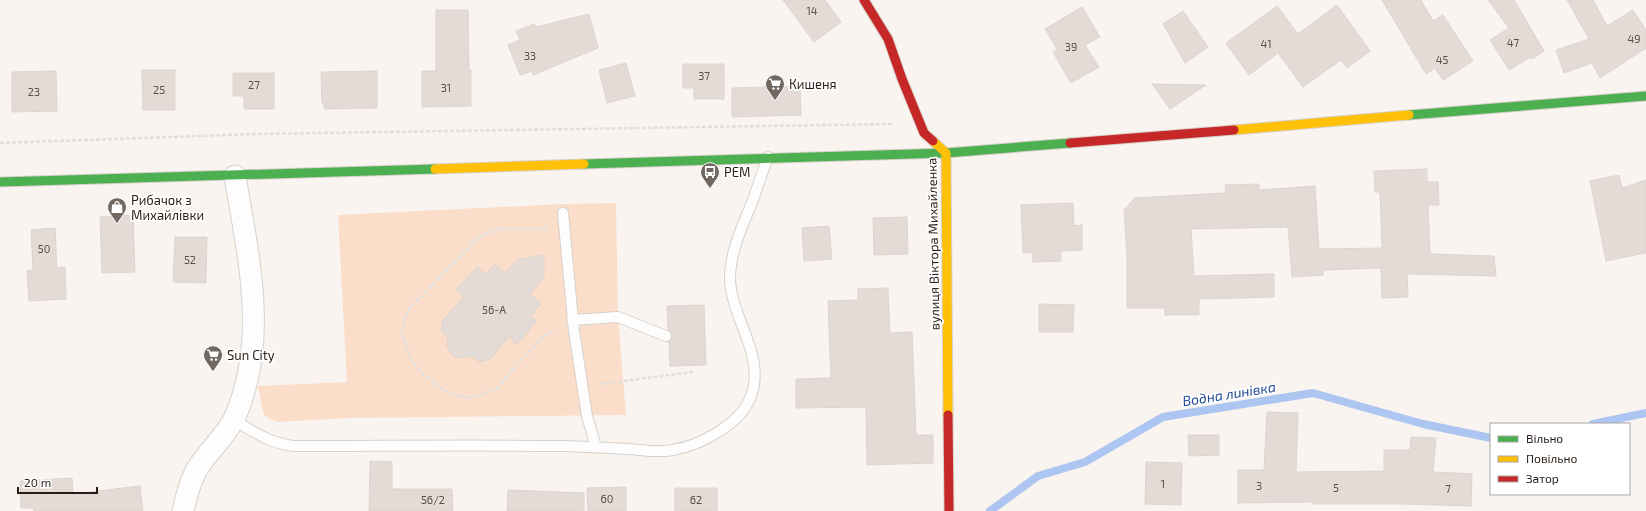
<svg xmlns="http://www.w3.org/2000/svg" width="1646" height="511" viewBox="0 0 1646 511" font-family="'Exo 2',sans-serif">
<style>
.green{fill:#fadec9}
.lines{fill:none;stroke-linecap:round;stroke-linejoin:round}
.stream{stroke:#acc5f1;stroke-width:8}
.building{fill:#e4dbd6;stroke:#dcd4ce}
.lane-casing{stroke:#d7d0ca;stroke-width:12}
.street-casing{stroke:#d7d0ca;stroke-width:23}
.fast-casing{stroke:#d7d0ca;stroke-width:11}
.slow-casing{stroke:#d7d0ca;stroke-width:11}
.jam-casing{stroke:#d7d0ca;stroke-width:11}
.path{stroke:#e0dfdd;stroke-width:2.5;stroke-dasharray:4 2;stroke-linecap:butt}
.lane{stroke:#fefdfd;stroke-width:10}
.street{stroke:#fefdfd;stroke-width:21}
.fast{stroke:#4caf50;stroke-width:9}
.slow{stroke:#ffc107;stroke-width:9}
.jam{stroke:#c62828;stroke-width:9}
.labels{text-anchor:middle;stroke-width:3.5;stroke-linejoin:round;paint-order:stroke}
.number-label{font-size:11px;fill:#595049}
.poi-label{font-size:13px;fill:#271d16;stroke:#fff;text-anchor:start}
.street-label{font-size:13px;fill:#271d16;stroke:#fff}
.water-label{font-size:14px;font-style:italic;fill:#214d97;stroke:#fff}
</style>
<rect width="100%" height="100%" fill="#faf4f0"/>
<!-- green -->
<path class="green" d="M616,203L618,317L626,415L350,418L277,422L266,417L263,412L258,386L347,382L338,215L563,204Z"/>
<g class="lines">
<!-- stream -->
<path class="stream" d="M1593,424L1646,413
M990,511L1038,476L1085,462L1163,417L1313,393L1423,424L1491,438"/>
</g>
<!-- building -->
<path class="building" d="M783,0H825L841,22L814,42Z
M1382,0H1421L1433,21L1443,15L1473,61L1443,80L1435,68L1426,74Z
M1488,0H1514L1544,51L1532,59L1531,57L1509,70L1490,40L1509,28Z
M1567,0H1593L1607,26L1633,10L1646,30V48L1600,78L1592,63L1564,73L1556,50L1589,39Z
M1337,5L1370,51L1347,68L1341,60L1303,87L1278,53L1249,75L1226,43L1277,6L1298,34Z
M1082,7L1100,37L1085,45L1099,67L1071,83L1053,52L1057,49L1045,29Z
M436,10H468L469,70H471V106L422,107V71H436Z
M1183,11L1208,47L1185,63L1163,24Z
M589,14L598,48L533,75L532,71L520,75L508,45L520,40L516,31L534,24L536,27Z
M626,63L635,96L607,103L599,70Z
M683,64H724V99H694V88H683Z
M142,70H175V110H143Z
M56,71L57,111L12,112V72Z
M377,71V108L324,109V103H322L321,72Z
M233,73H274V109H244V96H233Z
M1152,84L1206,85L1170,109Z
M800,86L801,115L732,117V88Z
M1427,169V182H1438L1439,205H1428L1430,254L1494,256L1496,276L1407,274L1408,297L1382,298L1381,268L1323,270V275L1292,277L1288,227L1191,229L1194,276L1274,274V297L1199,299V315H1165V308H1127V256L1124,210L1135,198L1226,193L1225,185L1259,184V190L1315,186L1319,249L1382,248L1380,192H1375L1374,171Z
M1619,175L1622,188L1646,180V253L1606,261L1590,181Z
M1073,203L1074,226L1082,225V250L1061,251V261L1033,262L1032,252L1023,253L1021,205Z
M133,215L135,272L102,273L100,217Z
M907,217L908,254L874,255L873,218Z
M829,226L832,259L804,261L802,228Z
M55,228L57,268L65,267L66,299L29,301L27,271L33,270L31,230Z
M175,237H207L206,283L173,282Z
M544,255V277L530,294L541,304L530,316L537,321L517,344L509,337L490,359L479,362L472,356L458,358L451,354L447,346L448,337L442,332V321L464,297L456,290L477,267L486,275L495,264L505,273L517,260Z
M888,288L890,333L912,332L916,435H933V463L867,465L866,407L796,408V379L831,378L828,301L858,300V289Z
M1039,304L1074,305L1073,332H1039Z
M704,305L706,365L670,366L669,342L672,335L668,330L667,306Z
M1267,412L1298,413L1296,472L1384,471V450H1410L1411,437L1436,438L1433,472L1472,474L1471,506L1402,504H1313V502L1238,503V470H1264Z
M1188,435H1219V455L1189,456Z
M370,461L392,462V489H452L453,511H369Z
M1146,462L1182,463L1181,505L1145,504Z
M72,478L73,494L140,486L143,511H34V508H21L20,481Z
M626,487V511H588L587,488Z
M675,488H717V511H675Z
M508,490L584,493V511H507Z"/>
<g class="lines">
<!-- lane casing -->
<g class="lane-casing">
<path id="lane" d="M563,213L574,331L587,416L596,447
M572,320L618,317L666,336
M234,420C254,432 269,443 293,446C384,446 476,445 567,446C588,447 609,448 629,449C643,450 659,453 673,450C701,445 741,424 751,396C766,356 731,318 730,279C730,253 741,229 751,205C757,189 762,173 768,157"/>
</g>
<!-- street casing -->
<g class="street-casing">
<path id="street" d="M183,511C187,495 190,480 199,466C210,449 227,435 235,417C269,339 248,256 235,176"/>
</g>
<!-- fast casing -->
<g class="fast-casing">
<path id="fast" d="M1409,115L1646,96
M584,164L946,153L1070,143
M0,182L435,169"/>
</g>
<!-- slow casing -->
<g class="slow-casing">
<path id="slow" d="M1234,130L1409,115
M933,141L946,153L948,415
M435,169L584,164"/>
</g>
<!-- jam casing -->
<g class="jam-casing">
<path id="jam" d="M864,0L888,39L902,79L924,133L933,141
M1070,143L1234,130
M948,415L949,511"/>
</g>
<!-- path -->
<path class="path" d="M0,143L256,134L893,124
M547,229H499L479,237L421,297L410,307L405,317L402,331L411,360L424,375L442,389L455,395L467,398L477,396L498,388L511,371L547,333L556,332
M600,384L693,372"/>
<!-- lane -->
<use href="#lane" class="lane"/>
<!-- street -->
<use href="#street" class="street"/>
<!-- fast -->
<use href="#fast" class="fast"/>
<!-- slow -->
<use href="#slow" class="slow"/>
<!-- jam -->
<use href="#jam" class="jam"/>
</g>
<!-- icons -->
<defs>
<g id="supermarket-pin" transform="scale(1)"><path d="M0 17L-7.5 6A9.5 9.5 0 1 1 7.5 6Z" fill="#716862" stroke="#fff"/><path d="M-6-5.5h2.5l.6 2H6L4.5 2H-2.5L-4.4-4H-6ZM-1.5 3.2a1.3 1.3 0 1 0 .1 0ZM3 3.2a1.3 1.3 0 1 0 .1 0Z" fill="#fff"/></g>
<g id="bus-pin" transform="scale(1)"><path d="M0 17L-7.5 6A9.5 9.5 0 1 1 7.5 6Z" fill="#716862" stroke="#fff"/><path d="M-5-6H5V4H4V6H2V4H-2V6H-4V4H-5ZM-3.5-4V0h7V-4ZM-3.5 1.2v1.5H-2V1.2ZM2 1.2v1.5H3.5V1.2Z" fill="#fff"/></g>
<g id="shop-pin" transform="scale(1)"><path d="M0 17L-7.5 6A9.5 9.5 0 1 1 7.5 6Z" fill="#716862" stroke="#fff"/><path d="M-5-2.5h2.3a2.7 3.5 0 0 1 5.4 0H5L5.5 6h-11ZM-1.5-2.5h3a1.5 2.3 0 0 0-3 0Z" fill="#fff"/></g>
</defs>
<g fill-rule="evenodd">
<use href="#supermarket-pin" x="775" y="84"/>
<use href="#bus-pin" x="710" y="172"/>
<use href="#shop-pin" x="117" y="207"/>
<use href="#supermarket-pin" x="213" y="355"/>
</g>
<g class="labels">
<!-- number labels -->
<g class="number-label">
<text x="812" y="15">14</text>
<text x="1634" y="43">49</text>
<text x="1513" y="47">47</text>
<text x="1266" y="48">41</text>
<text x="1071" y="51">39</text>
<text x="530" y="60">33</text>
<text x="1442" y="64">45</text>
<text x="704" y="80">37</text>
<text x="254" y="89">27</text>
<text x="446" y="92">31</text>
<text x="159" y="94">25</text>
<text x="34" y="96">23</text>
<text x="44" y="253">50</text>
<text x="190" y="264">52</text>
<text x="494" y="314">56-А</text>
<text x="1163" y="488">1</text>
<text x="1259" y="490">3</text>
<text x="1336" y="492">5</text>
<text x="1448" y="493">7</text>
<text x="607" y="503">60</text>
<text x="433" y="504">56/2</text>
<text x="696" y="504">62</text>
</g>
<!-- poi labels -->
<g class="poi-label">
<text x="789" y="89">Кишеня</text>
<text x="724" y="177">РЕМ</text>
<text x="131" y="205">Рибачок з<tspan x="131" dy="15">Михайлівки</tspan></text>
<text x="227" y="360">Sun City</text>
</g>
<!-- street labels -->
<g class="street-label">
<text transform="translate(933 244) rotate(-91)" y="5">вулиця Віктора Михайленка</text>
</g>
<!-- water labels -->
<g class="water-label">
<text transform="translate(1229 394) rotate(-9)" y="5">Водна линівка</text>
</g>
</g>
<!-- legend -->
<rect x="1490" y="423" width="140" height="72" fill="#ffffff" stroke="#a9a5a2"/>
<rect x="1498" y="436" width="20" height="6" fill="#4caf50" stroke="#a9a5a2"/>
<text x="1526" y="443" font-size="12" fill="#271d16">Вільно</text>
<rect x="1498" y="456" width="20" height="6" fill="#ffc107" stroke="#a9a5a2"/>
<text x="1526" y="463" font-size="12" fill="#271d16">Повільно</text>
<rect x="1498" y="476" width="20" height="6" fill="#c62828" stroke="#a9a5a2"/>
<text x="1526" y="483" font-size="12" fill="#271d16">Затор</text>
<!-- scale -->
<path d="M18 487v6h79v-6" fill="none" stroke="#271d16" stroke-width="2"/>
<text x="24" y="487" font-size="12" fill="#271d16" stroke="#ffffff" stroke-width="3" paint-order="stroke">20 m</text>
</svg>
